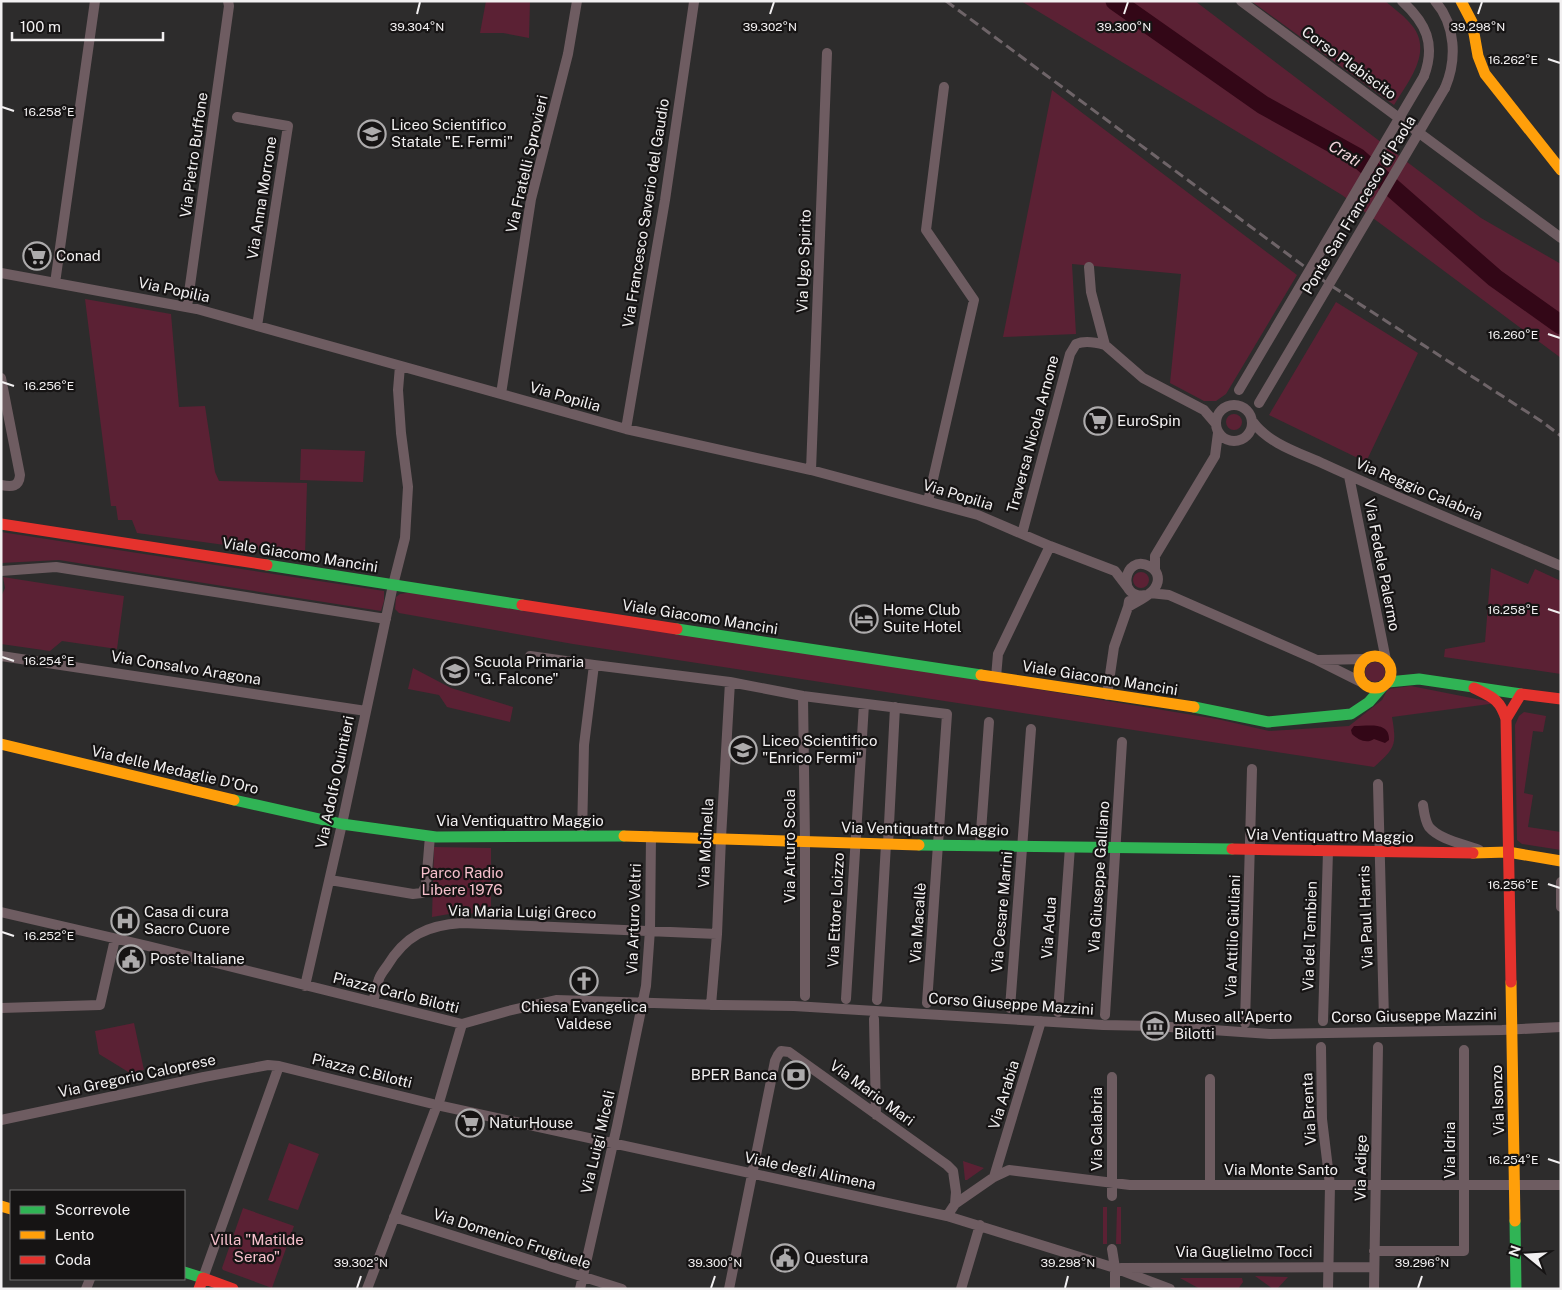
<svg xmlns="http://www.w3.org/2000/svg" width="1562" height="1290" viewBox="0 0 1562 1290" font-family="'Public Sans',sans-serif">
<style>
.green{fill:#5b2134}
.water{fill:#330717}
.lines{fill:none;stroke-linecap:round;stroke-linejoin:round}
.river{stroke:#330717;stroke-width:19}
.street{stroke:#6e5c61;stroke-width:10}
.fast{stroke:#30b455;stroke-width:11}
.slow{stroke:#ff9f0a;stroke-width:11}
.jam{stroke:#e5322d;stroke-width:11}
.rail{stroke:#6e6468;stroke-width:3;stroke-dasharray:10 5;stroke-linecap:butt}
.street-bridge{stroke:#6e5c61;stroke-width:10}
.ticks{fill:none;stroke:#f2f0f1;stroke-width:2}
.labels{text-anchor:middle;stroke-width:4.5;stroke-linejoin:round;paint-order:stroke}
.street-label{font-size:15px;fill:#f2f0f1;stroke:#161414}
.poi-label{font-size:15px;fill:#f2f0f1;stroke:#161414;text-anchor:start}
.park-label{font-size:15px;fill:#f6c0cc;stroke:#161414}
.water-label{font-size:16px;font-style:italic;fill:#f1d5db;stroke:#161414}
.ticks-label{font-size:12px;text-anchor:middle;fill:#f2f0f1;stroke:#161414;stroke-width:4.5;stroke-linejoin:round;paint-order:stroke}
</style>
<rect width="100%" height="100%" fill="#2d2c2c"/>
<!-- green -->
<path class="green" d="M486,1H530L529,38L503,33H480Z
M1021,1H1195L1481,218L1561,264V358L1342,195Z
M1251,1H1385C1393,8 1402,14 1409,22C1435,49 1410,79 1394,105Z
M1052,90L1297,275L1226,394L1216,401H1204L1170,383L1181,274L1072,264L1076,334L1003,337Z
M85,299L171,314L179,407L205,406L215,472L219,481L307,483L305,556L137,533L132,520H118L116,506H111Z
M1336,302L1418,353L1366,462L1269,415Z
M1226 422a8 8 0 1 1 16 0a8 8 0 1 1-16 0Z
M301,449L365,451L363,482L300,480Z
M1,532L384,591V601L381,611L59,560L1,563Z
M1491,568L1528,584L1535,569L1561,581V674L1444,657L1445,649L1485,642Z
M1133 580a8 8 0 1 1 16 0a8 8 0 1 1-16 0Z
M3,577L124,596L117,649L62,641L50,651L1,644V597L5,588Z
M414,592L938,673L1217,719L1269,731L1349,726L1382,700L1388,689L1411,686L1497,703L1392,717C1397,746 1395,748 1374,767L573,644L399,613L395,609L396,597L400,594Z
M1365 672a10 10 0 1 1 20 0a10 10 0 1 1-20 0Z
M413,668L451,688L513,707L510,722L447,707L439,695L408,689Z
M1524,712L1546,716L1543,732L1533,731L1524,793L1533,795L1528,827L1561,832V850L1522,844L1517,840L1515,725L1519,716Z
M434,847L491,848V914L455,913L432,917Z
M134,1023L144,1070L130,1073L99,1054L95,1031Z
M289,1143L319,1154L298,1210L268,1200Z
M963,1161L984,1168L967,1180H965Z
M1103,1207H1107V1244H1103Z
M1117,1207H1121V1244H1116Z
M243,1208L294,1226L272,1288L223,1270L222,1268Z
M1255,1276L1288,1277L1277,1289H1273Z
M1180,1278H1242L1243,1282L1238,1289H1200Z"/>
<!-- water -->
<path class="water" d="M1354,726C1368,726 1390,721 1389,740L1385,743L1374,739C1367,744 1358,740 1352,734L1351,730Z"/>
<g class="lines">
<!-- river -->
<path class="river" d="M1115,1L1263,105L1357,157L1495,278L1561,325"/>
<!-- street -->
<path class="street" d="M1241,1L1561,238
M1402,1C1426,23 1436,44 1424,76
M1435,1C1456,25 1457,60 1445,88
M237,117L288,126L257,326
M1089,267L1091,292L1105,345L1143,378L1204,410L1216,424
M1,273L197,309L626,429L811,470L978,515L1050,546L1115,571L1128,588
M55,283L95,1
M187,307L229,6L228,1
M1,378L20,475C19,487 12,487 1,485
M501,394L531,199L568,54L577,1
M1216 423a18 18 0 1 1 36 0a18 18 0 1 1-36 0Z
M1253,422C1269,444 1300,453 1324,464C1402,500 1482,532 1561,566
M626,429L665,200L694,2
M811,470L827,53
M1349,476L1386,660
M928,501L974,300L926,230L944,87
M1022,534L1070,354L1076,344C1085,340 1095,342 1105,345
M1,571L56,567L386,619
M1155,571V556L1215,456L1218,433
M1150,593L1169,595L1317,660L1363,683
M1128,607C1139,600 1163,591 1157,574C1156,571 1153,568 1149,566C1124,553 1115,601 1147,595
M1,656L366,711
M530,656L594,665L730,682L803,696L947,714L927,1003
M1318,660L1366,659
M996,677L998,654L1050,546
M1107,695L1114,647L1128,607L1129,601
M803,696L805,842V996
M1378,784L1384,1019
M1423,805C1424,812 1425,821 1429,827C1440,840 1464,844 1479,850
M582,836L584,745L594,665
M888,844L895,707
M980,845L989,722
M330,880L413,894L422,893L426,885L430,836
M1561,882V907
M1,912L148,946L462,1024L440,1099
M305,986L342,824L393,585L405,538L408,487L401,433L398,390L400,366
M846,999L864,704
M877,1000L886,844
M373,1002C375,995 376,987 379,979C380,975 384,970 387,966C405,936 427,925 462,923L717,934
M711,1005L717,934L721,838L730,682
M1,1008L100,1005L115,939
M1010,1008L1031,729
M1058,1012L1070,847
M1105,1015L1122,742
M874,1019L876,1115
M1323,1021L1328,851
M1245,1023L1252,769
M462,1024L508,1011L556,1000L719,1005L794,1006L1103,1025L1155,1026L1270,1034L1502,1030L1561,1027
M1321,1047L1322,1119L1330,1185L1328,1289
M1210,1079V1185
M1,1120L204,1077L268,1065L279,1066L437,1105L947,1216L1115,1268L1170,1289
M994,1177L1041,1021
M1112,1196V1077
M947,1216L955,1204L994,1177L1009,1170L1130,1185H1561
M394,1217L622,1289
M1112,1249L1115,1268V1289
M1374,1251H1464V1050
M1121,1268L1374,1267
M203,1278L279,1066
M86,1289L90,1279
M367,1289L437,1105
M580,1289L617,1126L646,986L650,930L651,836
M729,1289L775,1061L778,1055L781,1051L789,1052L947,1165L953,1171L956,1192L955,1204
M961,1289L980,1225
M1374,1289L1378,1047"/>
<!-- fast -->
<path class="fast" d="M267,565L522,605
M677,629L981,675
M1388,682L1419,679L1521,694
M1194,707L1268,722L1351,714L1369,702L1384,685
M234,800L342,824L436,837L624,836
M919,845L1232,849
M1515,1221L1516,1289
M184,1272L203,1278"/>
<!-- slow -->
<path class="slow" d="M1461,1L1472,22L1478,56L1485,74L1561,170
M1359 672a16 16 0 1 1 32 0a16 16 0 1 1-32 0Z
M981,675L1194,707
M1,744L234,800
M624,836L919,845
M1473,853L1508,852L1561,861
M1511,982L1515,1221
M1,1206L11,1209"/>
<!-- jam -->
<path class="jam" d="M1,524L267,565
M522,605L677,629
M1474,688C1492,697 1500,699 1506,719L1511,982
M1506,719L1521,694L1561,699
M1232,849L1473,853
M199,1289L203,1278L233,1289"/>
<!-- rail -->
<path class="rail" d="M946,1L1324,281L1541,421L1561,436"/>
<!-- street-bridge -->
<path class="street-bridge" d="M1239,390L1424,76
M1259,403L1445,88"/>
</g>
<!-- ticks -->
<path class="ticks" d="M417,14L420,2M770,14L774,2M1124,14L1128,2M1478,14L1482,2M1548,59L1560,63M2,107L14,111M1548,334L1560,338M2,382L14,386M1548,609L1560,613M2,657L14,661M1548,884L1560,888M2,932L14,936M1548,1159L1560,1163M357,1288L361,1276M711,1288L715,1276M1065,1288L1068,1276M1418,1288L1422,1276"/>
<!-- icons -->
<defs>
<g id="university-ring" transform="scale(1.4375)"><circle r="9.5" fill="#161414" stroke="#adabac" stroke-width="1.5"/><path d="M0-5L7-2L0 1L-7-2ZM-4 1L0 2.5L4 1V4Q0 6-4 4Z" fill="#adabac"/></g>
<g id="supermarket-ring" transform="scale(1.4375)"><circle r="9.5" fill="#161414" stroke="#adabac" stroke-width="1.5"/><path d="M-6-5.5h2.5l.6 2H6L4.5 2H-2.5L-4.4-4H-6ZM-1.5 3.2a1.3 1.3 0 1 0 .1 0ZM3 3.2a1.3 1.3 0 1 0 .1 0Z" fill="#adabac"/></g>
<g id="hotel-ring" transform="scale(1.4375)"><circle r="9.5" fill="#161414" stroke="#adabac" stroke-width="1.5"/><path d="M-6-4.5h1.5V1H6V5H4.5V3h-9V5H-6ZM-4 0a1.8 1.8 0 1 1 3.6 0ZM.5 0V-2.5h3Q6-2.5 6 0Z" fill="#adabac"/></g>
<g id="school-ring" transform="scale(1.4375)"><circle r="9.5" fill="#161414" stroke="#adabac" stroke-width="1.5"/><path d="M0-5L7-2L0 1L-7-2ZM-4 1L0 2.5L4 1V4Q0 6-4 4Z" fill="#adabac"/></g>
<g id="hospital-ring" transform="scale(1.4375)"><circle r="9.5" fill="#161414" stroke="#adabac" stroke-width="1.5"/><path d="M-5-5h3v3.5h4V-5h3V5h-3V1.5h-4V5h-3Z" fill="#adabac"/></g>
<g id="civic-ring" transform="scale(1.4375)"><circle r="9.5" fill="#161414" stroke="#adabac" stroke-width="1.5"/><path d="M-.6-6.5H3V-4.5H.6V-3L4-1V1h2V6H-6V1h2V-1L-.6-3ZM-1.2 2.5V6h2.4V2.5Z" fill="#adabac"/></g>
<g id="church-ring" transform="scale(1.4375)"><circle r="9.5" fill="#161414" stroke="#adabac" stroke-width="1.5"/><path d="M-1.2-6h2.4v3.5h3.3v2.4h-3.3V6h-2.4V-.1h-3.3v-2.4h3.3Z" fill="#adabac"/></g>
<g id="museum-ring" transform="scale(1.4375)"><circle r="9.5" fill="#161414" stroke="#adabac" stroke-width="1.5"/><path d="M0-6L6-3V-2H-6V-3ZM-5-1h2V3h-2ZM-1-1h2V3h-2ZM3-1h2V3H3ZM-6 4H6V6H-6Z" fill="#adabac"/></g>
<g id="bank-ring" transform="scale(1.4375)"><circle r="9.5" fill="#161414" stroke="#adabac" stroke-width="1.5"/><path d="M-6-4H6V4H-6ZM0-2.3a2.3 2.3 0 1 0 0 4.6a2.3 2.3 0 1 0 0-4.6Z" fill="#adabac"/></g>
</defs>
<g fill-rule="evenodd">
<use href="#university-ring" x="372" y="134"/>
<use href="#supermarket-ring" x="37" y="256"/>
<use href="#supermarket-ring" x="1098" y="421"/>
<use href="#hotel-ring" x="864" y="619"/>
<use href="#school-ring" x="455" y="671"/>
<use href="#university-ring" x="743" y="750"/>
<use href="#hospital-ring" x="125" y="921"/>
<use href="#civic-ring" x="131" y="959"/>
<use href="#church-ring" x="584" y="981"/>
<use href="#museum-ring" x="1155" y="1026"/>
<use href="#bank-ring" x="796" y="1075"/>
<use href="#supermarket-ring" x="470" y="1123"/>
<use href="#civic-ring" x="785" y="1258"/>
</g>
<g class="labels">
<!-- street labels -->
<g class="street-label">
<text transform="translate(1349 63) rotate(36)" y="5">Corso Plebiscito</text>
<text transform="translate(194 155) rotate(-82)" y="5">Via Pietro Buffone</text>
<text transform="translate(527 164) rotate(-77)" y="5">Via Fratelli Sprovieri</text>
<text transform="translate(262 198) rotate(-81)" y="5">Via Anna Morrone</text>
<text transform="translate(1359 205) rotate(-59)" y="5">Ponte San Francesco di Paola</text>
<text transform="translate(646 213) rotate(-81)" y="5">Via Francesco Saverio del Gaudio</text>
<text transform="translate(804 261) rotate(-88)" y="5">Via Ugo Spirito</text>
<text transform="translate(174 290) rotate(12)" y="5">Via Popilia</text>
<text transform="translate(565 397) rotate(16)" y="5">Via Popilia</text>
<text transform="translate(1033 434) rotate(-75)" y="5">Traversa Nicola Arnone</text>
<text transform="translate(1419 489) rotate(23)" y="5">Via Reggio Calabria</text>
<text transform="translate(958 495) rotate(17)" y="5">Via Popilia</text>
<text transform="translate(300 555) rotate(9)" y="5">Viale Giacomo Mancini</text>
<text transform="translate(1382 565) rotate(79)" y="5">Via Fedele Palermo</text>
<text transform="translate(700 617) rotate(9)" y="5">Viale Giacomo Mancini</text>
<text transform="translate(186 668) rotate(9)" y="5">Via Consalvo Aragona</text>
<text transform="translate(1100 678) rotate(9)" y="5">Viale Giacomo Mancini</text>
<text transform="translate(175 770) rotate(13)" y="5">Via delle Medaglie D'Oro</text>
<text transform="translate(335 782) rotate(-78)" y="5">Via Adolfo Quintieri</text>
<text x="520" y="826">Via Ventiquattro Maggio</text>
<text transform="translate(925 829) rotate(1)" y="5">Via Ventiquattro Maggio</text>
<text transform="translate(1330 836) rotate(1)" y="5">Via Ventiquattro Maggio</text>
<text transform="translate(706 843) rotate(-87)" y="5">Via Molinella</text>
<text transform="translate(790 846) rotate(-90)" y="5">Via Arturo Scola</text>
<text transform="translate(1099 877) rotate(-86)" y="5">Via Giuseppe Galliano</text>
<text transform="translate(836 910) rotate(-87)" y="5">Via Ettore Loizzo</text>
<text transform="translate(522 912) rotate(1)" y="5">Via Maria Luigi Greco</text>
<text transform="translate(1002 912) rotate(-85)" y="5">Via Cesare Marini</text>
<text transform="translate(1366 917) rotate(-92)" y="5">Via Paul Harris</text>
<text transform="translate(634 919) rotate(-88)" y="5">Via Arturo Veltri</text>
<text transform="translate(918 923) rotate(-86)" y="5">Via Macallè</text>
<text transform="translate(1049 928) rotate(-86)" y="5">Via Adua</text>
<text transform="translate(1233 936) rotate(-88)" y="5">Via Attilio Giuliani</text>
<text transform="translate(1310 936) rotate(-88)" y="5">Via del Tembien</text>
<text transform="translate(396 993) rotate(14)" y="5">Piazza Carlo Bilotti</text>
<text transform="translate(1011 1004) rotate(4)" y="5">Corso Giuseppe Mazzini</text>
<text transform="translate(1414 1016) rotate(-1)" y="5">Corso Giuseppe Mazzini</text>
<text transform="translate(362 1071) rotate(14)" y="5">Piazza C.Bilotti</text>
<text transform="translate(137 1076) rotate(-12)" y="5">Via Gregorio Caloprese</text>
<text transform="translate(872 1093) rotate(36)" y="5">Via Mario Mari</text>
<text transform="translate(1004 1095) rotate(-73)" y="5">Via Arabia</text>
<text transform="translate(1498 1100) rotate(-92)" y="5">Via Isonzo</text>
<text transform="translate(1309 1109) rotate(-93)" y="5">Via Brenta</text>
<text transform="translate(1097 1129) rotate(-90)" y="5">Via Calabria</text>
<text transform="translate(598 1142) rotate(-77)" y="5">Via Luigi Miceli</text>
<text transform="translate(1450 1150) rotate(-90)" y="5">Via Idria</text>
<text transform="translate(1361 1168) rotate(-89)" y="5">Via Adige</text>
<text x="1281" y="1175">Via Monte Santo</text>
<text transform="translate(810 1171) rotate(12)" y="5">Viale degli Alimena</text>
<text transform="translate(512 1239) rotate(18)" y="5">Via Domenico Frugiuele</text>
<text x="1244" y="1257">Via Guglielmo Tocci</text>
</g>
<!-- poi labels -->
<g class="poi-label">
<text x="391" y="130">Liceo Scientifico<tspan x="391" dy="17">Statale "E. Fermi"</tspan></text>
<text x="56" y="261">Conad</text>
<text x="1117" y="426">EuroSpin</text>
<text x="883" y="615">Home Club<tspan x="883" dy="17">Suite Hotel</tspan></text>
<text x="474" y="667">Scuola Primaria<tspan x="474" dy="17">"G. Falcone"</tspan></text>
<text x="762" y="746">Liceo Scientifico<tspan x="762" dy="17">"Enrico Fermi"</tspan></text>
<text x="144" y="917">Casa di cura<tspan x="144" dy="17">Sacro Cuore</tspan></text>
<text x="150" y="964">Poste Italiane</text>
<text x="584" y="1012" text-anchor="middle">Chiesa Evangelica<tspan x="584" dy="17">Valdese</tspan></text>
<text x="1174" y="1022">Museo all'Aperto<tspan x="1174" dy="17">Bilotti</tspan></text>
<text x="777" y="1080" text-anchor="end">BPER Banca</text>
<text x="489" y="1128">NaturHouse</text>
<text x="804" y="1263">Questura</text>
</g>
<!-- park labels -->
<g class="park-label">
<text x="462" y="878">Parco Radio<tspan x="462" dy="17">Libere 1976</tspan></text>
<text x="257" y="1245">Villa "Matilde<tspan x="257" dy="17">Serao"</tspan></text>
</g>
<!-- water labels -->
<g class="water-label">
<text transform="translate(1345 153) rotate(32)" y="6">Crati</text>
</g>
</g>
<g class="ticks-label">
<text x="417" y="31">39.304°N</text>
<text x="770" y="31">39.302°N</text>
<text x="1124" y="31">39.300°N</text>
<text x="1478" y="31">39.298°N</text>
<text x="1513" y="64">16.262°E</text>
<text x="49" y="116">16.258°E</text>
<text x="1513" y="339">16.260°E</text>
<text x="49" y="390">16.256°E</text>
<text x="1513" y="614">16.258°E</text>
<text x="49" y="665">16.254°E</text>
<text x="1513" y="889">16.256°E</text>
<text x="49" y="940">16.252°E</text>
<text x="1513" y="1164">16.254°E</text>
<text x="1422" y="1267">39.296°N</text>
<text x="361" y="1267">39.302°N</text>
<text x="715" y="1267">39.300°N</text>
<text x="1068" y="1267">39.298°N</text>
</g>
<!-- border -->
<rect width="1562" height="1290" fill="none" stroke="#f2f0f1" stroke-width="5"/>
<!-- legend -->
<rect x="10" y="1190" width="175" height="90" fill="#161414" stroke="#6e6c6c"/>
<rect x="20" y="1206" width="25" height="8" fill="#30b455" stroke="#6e6c6c"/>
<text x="55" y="1215" font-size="15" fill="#f2f0f1">Scorrevole</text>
<rect x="20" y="1231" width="25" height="8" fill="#ff9f0a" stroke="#6e6c6c"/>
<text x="55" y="1240" font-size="15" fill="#f2f0f1">Lento</text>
<rect x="20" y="1256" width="25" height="8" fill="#e5322d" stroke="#6e6c6c"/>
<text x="55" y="1265" font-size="15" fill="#f2f0f1">Coda</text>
<!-- north arrow -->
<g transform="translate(1527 1255) rotate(288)" stroke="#161414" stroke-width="4" paint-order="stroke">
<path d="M0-4L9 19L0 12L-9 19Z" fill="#f2f0f1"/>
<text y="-8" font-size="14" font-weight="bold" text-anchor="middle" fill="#f2f0f1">N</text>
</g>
<!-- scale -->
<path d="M12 32v8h151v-8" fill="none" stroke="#f2f0f1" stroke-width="2.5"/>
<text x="20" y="32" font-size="15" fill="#f2f0f1" stroke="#161414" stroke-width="4" paint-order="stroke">100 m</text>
</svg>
